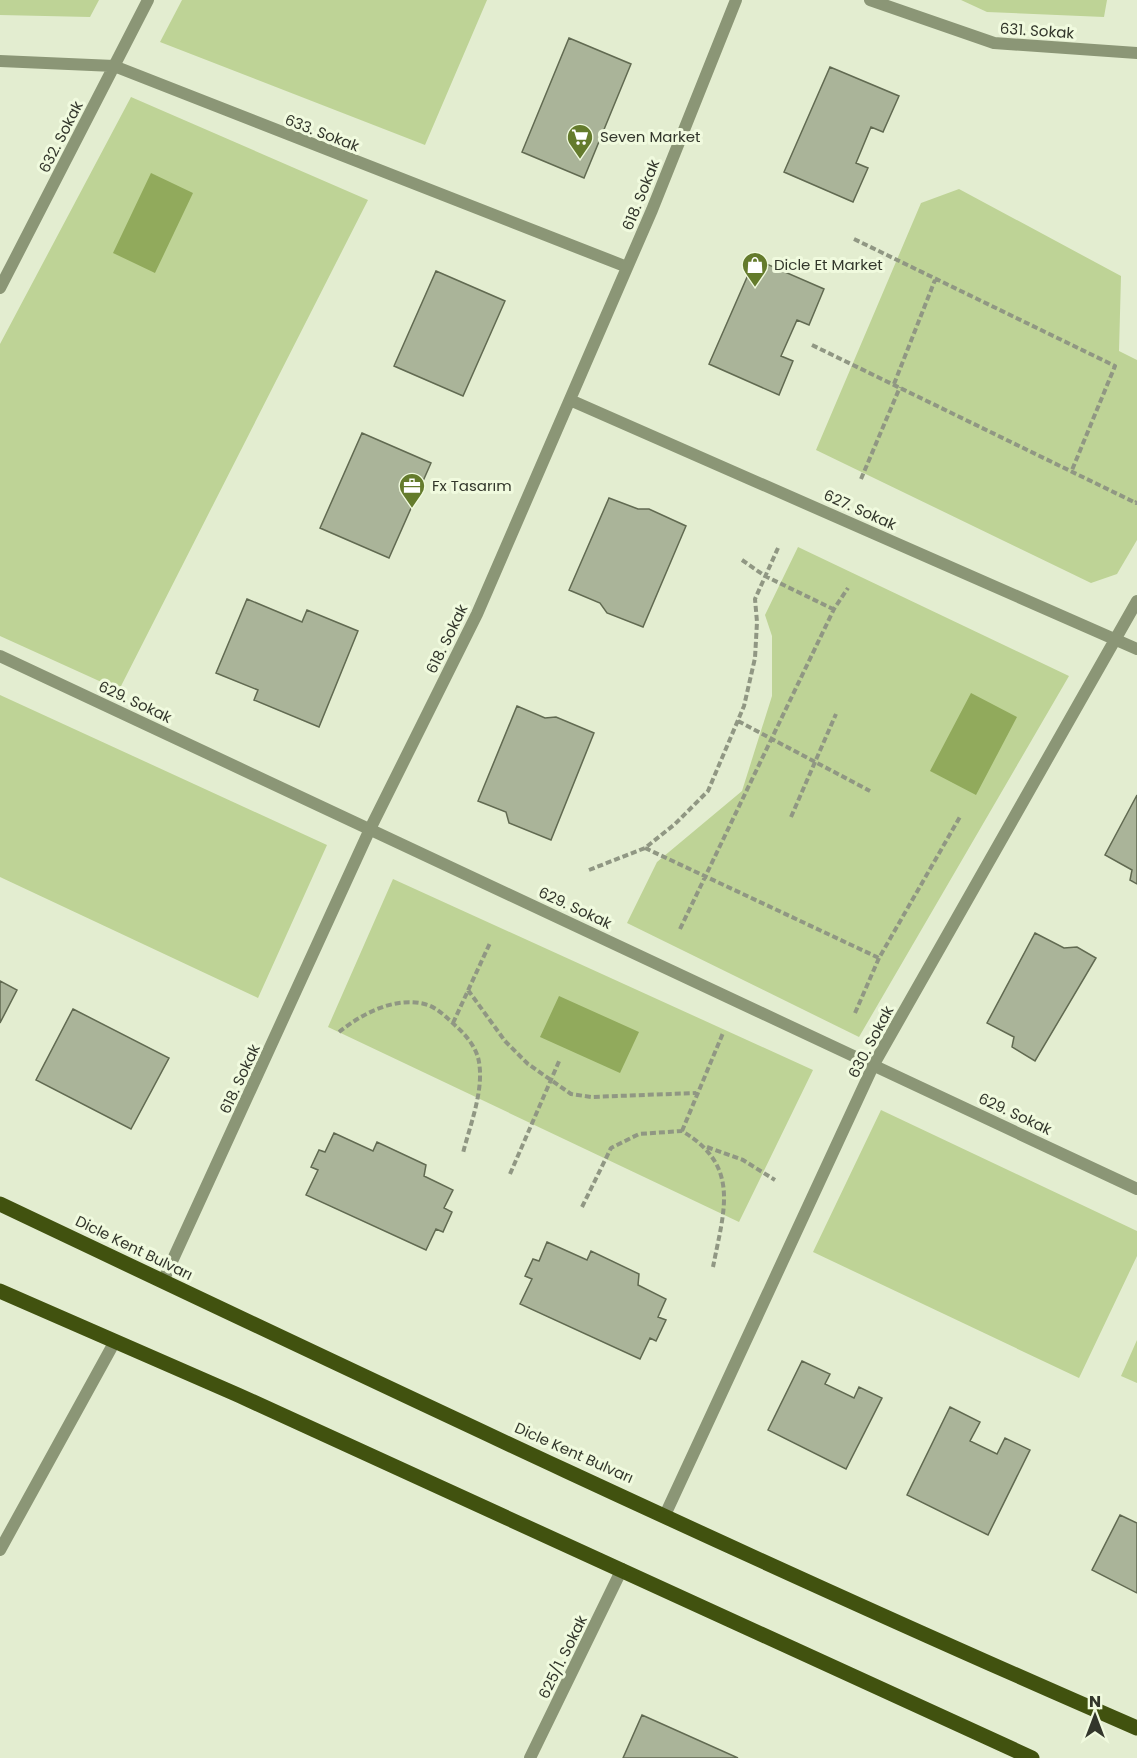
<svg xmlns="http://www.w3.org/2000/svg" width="1137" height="1758" viewBox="0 0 1137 1758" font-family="Poppins,sans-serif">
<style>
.green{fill:#bed396}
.water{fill:#91aa5c}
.building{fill:#aab499;stroke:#616a51;stroke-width:1.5}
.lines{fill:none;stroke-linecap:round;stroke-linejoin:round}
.path{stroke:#909783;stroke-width:4;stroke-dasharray:6 3;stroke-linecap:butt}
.minor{stroke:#8b9676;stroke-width:12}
.primary{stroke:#41520f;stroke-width:15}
.labels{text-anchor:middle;stroke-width:6;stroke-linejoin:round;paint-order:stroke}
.street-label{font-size:15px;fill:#32362b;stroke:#f0fade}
.poi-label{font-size:15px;fill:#32362b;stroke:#f0fade;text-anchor:start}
</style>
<rect width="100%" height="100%" fill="#e3edd0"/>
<!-- green -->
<path class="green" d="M0,0H99L90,17L0,15Z
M182,0H487L425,145L160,42Z
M961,0H1107L1104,17L987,12Z
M131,97L368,200L119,690L0,636V344Z
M959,189L1121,276L1119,351L1137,360V540L1117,574L1091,583L816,450L921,203Z
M798,547L1069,676L859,1037L627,923L657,862L742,791L772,696V636L765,615Z
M0,695L327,845L258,998L0,877Z
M393,879L813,1070L739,1222L328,1027Z
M881,1110L1137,1231V1256L1079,1378L813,1252Z
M1137,1340V1383L1121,1376Z"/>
<!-- water -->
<path class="water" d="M151,173L193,193L155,273L113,253Z
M971,693L1017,717L976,795L930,771Z
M559,996L639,1032L620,1073L540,1037Z"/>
<!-- building -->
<path class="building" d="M569,38L631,64L584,178L522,152Z
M830,67L899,96L883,132L871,127L856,163L868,168L853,202L784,172Z
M755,259L824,289L809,325L797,320L781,356L793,361L779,395L709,364Z
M436,271L505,301L463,396L394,366Z
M362,433L431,463L389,558L320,528Z
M609,498L638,509H649L686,526L643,627L607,613L600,603L569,590Z
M247,599L302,622L307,610L358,631L319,727L254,700L258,690L216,673Z
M517,706L545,718L556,717L594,733L551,840L509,823L506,812L478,801Z
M1137,795V884L1130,880L1132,870L1105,855Z
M1035,933L1064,948L1077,947L1096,958L1035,1061L1012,1047L1014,1037L987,1023Z
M0,981L17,990L0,1023Z
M73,1009L169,1058L131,1129L36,1080Z
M334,1133L373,1151L377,1142L426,1165L424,1176L453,1190L444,1208L452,1212L443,1232L436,1229L426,1250L306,1195L318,1170L311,1167L319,1150L325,1152Z
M547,1242L587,1260L591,1251L639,1274L638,1285L666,1299L658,1317L666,1320L656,1341L650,1338L640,1359L520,1304L532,1279L525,1276L533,1259L539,1261Z
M802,1361L830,1374L825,1384L854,1398L859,1387L882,1398L846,1469L768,1430Z
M950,1407L980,1422L970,1441L997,1454L1005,1438L1030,1450L988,1535L907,1495Z
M1120,1515L1137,1523V1593L1092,1570Z
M642,1715L738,1758H623Z"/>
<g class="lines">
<!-- path -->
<path class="path" d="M854,239L1115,366L1072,470
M812,345L1136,503L1137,501
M894,384L935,280
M861,479L900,387
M742,560L765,576L833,609
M738,721L870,791
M791,817L836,714
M645,848L879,958
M589,870L645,848L675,824L708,791L744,706L755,658L757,622L755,599L778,548
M680,929L834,609L848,588
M468,990L505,1041L528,1064L571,1094L591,1097L696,1093
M855,1013L879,958L961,815
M453,1023L490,943
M339,1032C363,1013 397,995 428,1005C439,1009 449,1020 457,1027C467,1036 477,1049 479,1062C484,1091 470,1125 463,1153
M682,1131L723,1033
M707,1147L743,1160L775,1180
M510,1174L560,1059
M582,1207L611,1148L639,1134L682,1131C741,1166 724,1210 713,1267"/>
<!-- minor -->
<path class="minor" d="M870,0L994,43L1137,53
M0,61L114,66L627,267
M0,288L148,0
M570,400L1137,649
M0,656L1137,1189
M163,1281L370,829L477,614L652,210L736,0
M665,1515L874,1064L1137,601
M0,1550L114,1343
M530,1758L622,1569"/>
<!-- primary -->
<path class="primary" d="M0,1204C377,1383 754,1562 1137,1728
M0,1291L238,1395L1032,1758"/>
</g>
<!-- icons -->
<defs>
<g id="supermarket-pin" transform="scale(1.35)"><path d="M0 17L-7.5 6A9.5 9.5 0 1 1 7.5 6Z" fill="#647b2c" stroke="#f0fade"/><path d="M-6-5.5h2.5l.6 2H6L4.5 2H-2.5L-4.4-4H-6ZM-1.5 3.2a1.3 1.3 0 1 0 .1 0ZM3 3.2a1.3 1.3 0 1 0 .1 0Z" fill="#fff"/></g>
<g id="shop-pin" transform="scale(1.35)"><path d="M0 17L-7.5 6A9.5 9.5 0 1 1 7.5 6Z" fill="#647b2c" stroke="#f0fade"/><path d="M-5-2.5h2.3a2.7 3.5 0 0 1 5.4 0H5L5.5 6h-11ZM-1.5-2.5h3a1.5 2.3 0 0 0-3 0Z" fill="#fff"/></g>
<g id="office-pin" transform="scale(1.35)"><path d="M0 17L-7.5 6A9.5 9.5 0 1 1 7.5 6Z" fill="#647b2c" stroke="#f0fade"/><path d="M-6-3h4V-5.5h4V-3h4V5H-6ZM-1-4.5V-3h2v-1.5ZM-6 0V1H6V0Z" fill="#fff"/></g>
</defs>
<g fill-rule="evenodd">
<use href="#supermarket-pin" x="580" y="137"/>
<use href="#shop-pin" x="755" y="265"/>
<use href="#office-pin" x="412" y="486"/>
</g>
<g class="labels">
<!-- street labels -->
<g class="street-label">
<text transform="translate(1037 31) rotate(4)" y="5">631. Sokak</text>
<text transform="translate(322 133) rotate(21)" y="5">633. Sokak</text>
<text transform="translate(61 137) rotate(-63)" y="5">632. Sokak</text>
<text transform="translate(641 195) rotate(-68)" y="5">618. Sokak</text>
<text transform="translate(860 510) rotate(24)" y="5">627. Sokak</text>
<text transform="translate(447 639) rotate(-64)" y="5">618. Sokak</text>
<text transform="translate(135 702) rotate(25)" y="5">629. Sokak</text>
<text transform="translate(575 908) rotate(25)" y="5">629. Sokak</text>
<text transform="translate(871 1042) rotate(-62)" y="5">630. Sokak</text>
<text transform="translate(240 1079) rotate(-65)" y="5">618. Sokak</text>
<text transform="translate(1015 1114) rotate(25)" y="5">629. Sokak</text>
<text transform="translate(134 1248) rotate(26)" y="5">Dicle Kent Bulvarı</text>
<text transform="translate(574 1453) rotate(24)" y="5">Dicle Kent Bulvarı</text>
<text transform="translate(563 1657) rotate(-64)" y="5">625/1. Sokak</text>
</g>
<!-- poi labels -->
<g class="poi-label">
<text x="600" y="142">Seven Market</text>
<text x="774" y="270">Dicle Et Market</text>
<text x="432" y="491">Fx Tasarım</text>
</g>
</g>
<!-- north arrow -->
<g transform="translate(1095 1716)" stroke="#f0fade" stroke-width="4.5" paint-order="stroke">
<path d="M0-4.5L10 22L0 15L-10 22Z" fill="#32362b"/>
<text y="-9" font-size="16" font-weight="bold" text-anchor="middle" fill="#32362b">N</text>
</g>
</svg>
